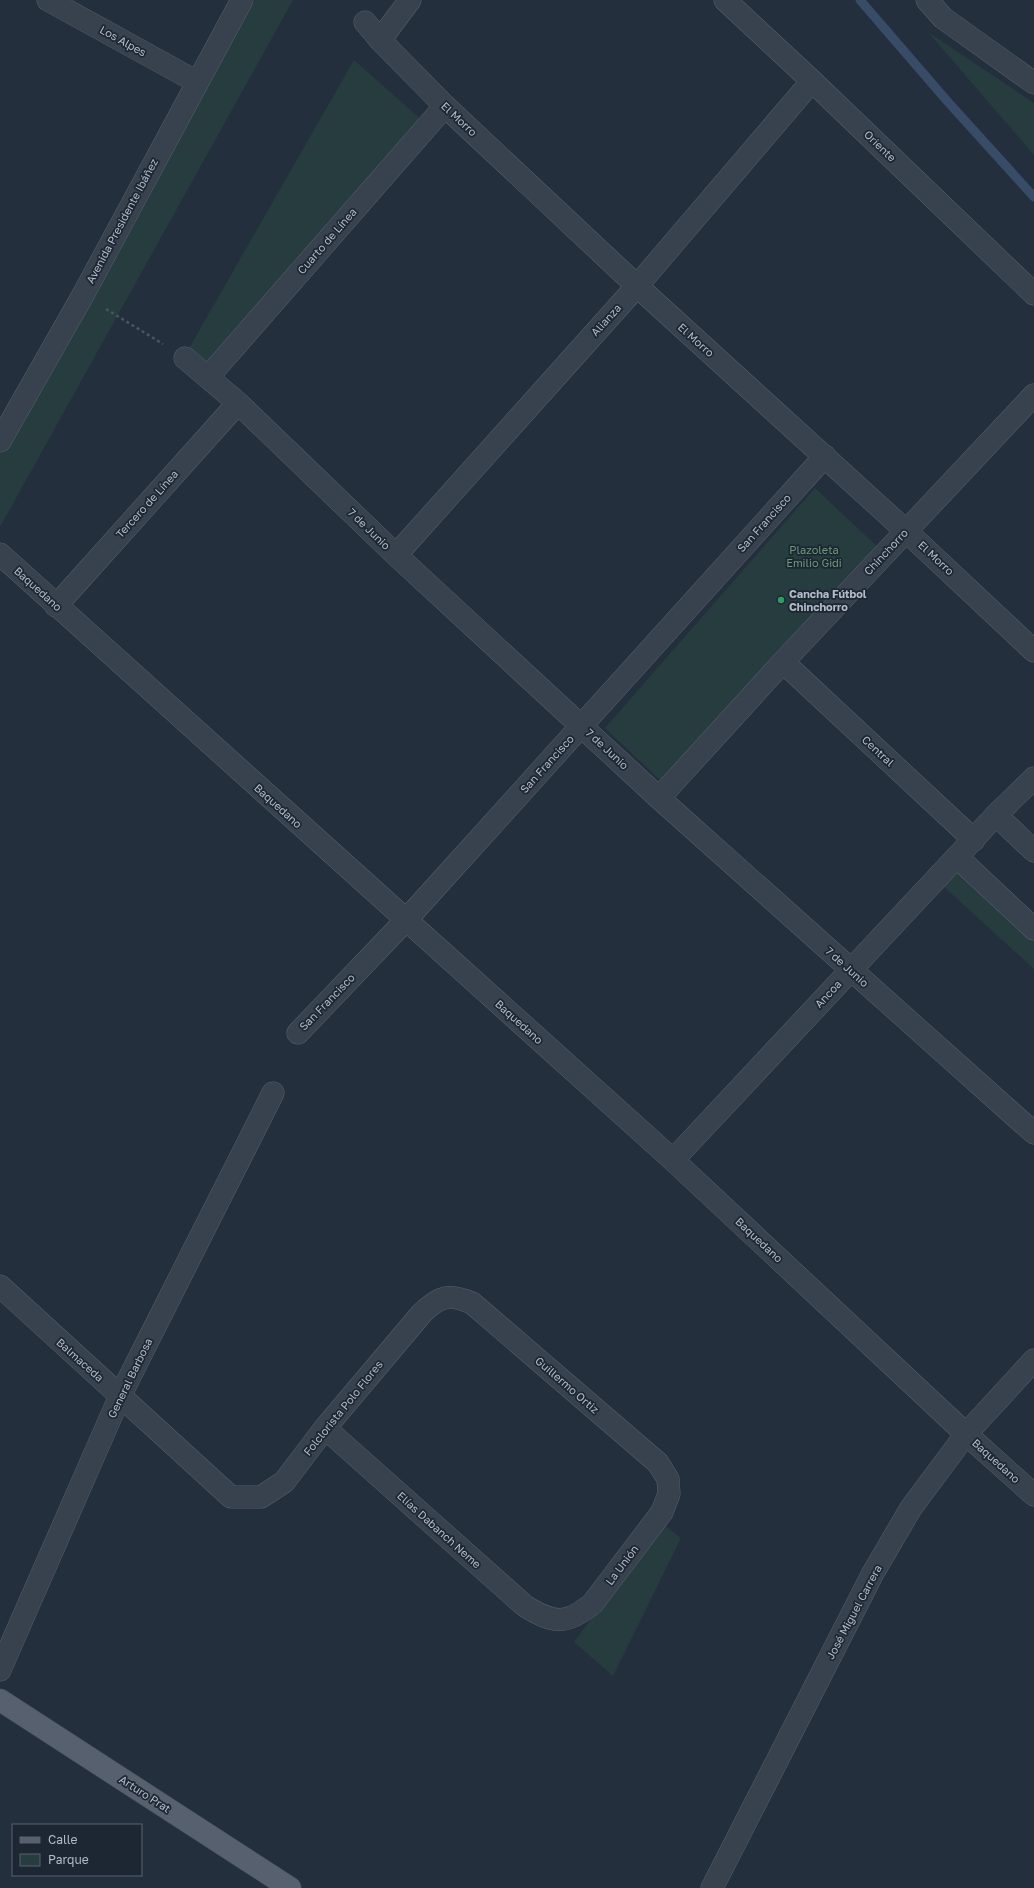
<svg xmlns="http://www.w3.org/2000/svg" width="1034" height="1888" viewBox="0 0 1034 1888" font-family="'Golos Text',sans-serif">
<style>
.green{fill:#263c3f}
.lines{fill:none;stroke-linecap:round;stroke-linejoin:round}
.stream{stroke:#394c67;stroke-width:9}
.minor-casing{stroke:#565f6c;stroke-width:23}
.major-casing{stroke:#414a57;stroke-width:23}
.path{stroke:#44595c;stroke-width:2.5;stroke-dasharray:3 3;stroke-linecap:butt}
.minor{stroke:#38414e;stroke-width:22}
.major{stroke:#56606e;stroke-width:22}
.leisure-dot{fill:#2e9e5b;stroke:#1d2633;stroke-width:1.5}
.labels{text-anchor:middle;stroke-width:3.5;stroke-linejoin:round;paint-order:stroke}
.street-label{font-size:11px;fill:#b4bcc9;stroke:#1d2633}
.park-label{font-size:11px;fill:#6b9a76;stroke:#1d2633}
.poi-label{font-size:11px;font-weight:bold;fill:#b4bcc9;stroke:#1d2633;text-anchor:start}
</style>
<rect width="100%" height="100%" fill="#242f3e"/>
<!-- green -->
<path class="green" d="M255,0H293L0,527V454Z
M928,32L1034,103V155Z
M354,60L431,128L210,367L188,350Z
M815,488L881,550L664,784L605,728Z
M969,855L1034,914V969L942,885Z
M662,1523L681,1538L613,1676L574,1642Z"/>
<g class="lines">
<!-- stream -->
<path class="stream" d="M860,0L948,102L1034,197"/>
<!-- minor casing -->
<g class="minor-casing">
<path id="minor" d="M48,0L197,82
M725,0L812,81L1034,294
M927,0L943,18L1034,83
M365,22L380,40L445,106L637,286L906,531L1034,651
M380,40L410,0
M185,358L238,403L396,555L659,798L1034,1133
M209,376L445,106
M0,441L83,295L242,0
M0,554L673,1160L966,1434L1034,1495
M396,555L637,286L812,81
M56,606L238,403
M783,662L974,840
M659,798L783,662L1034,395
M996,815L1034,851
M958,858L1034,929
M298,1033L406,920L825,456
M673,1160L996,815L1034,778
M0,1286L231,1497H261L284,1482L325,1428L422,1313C440,1296 449,1293 472,1303L658,1463L668,1479L669,1494L662,1512L593,1603C567,1625 554,1624 525,1606L325,1428
M0,1670L120,1396L273,1093
M712,1888L873,1573L911,1508L966,1434L1034,1360"/>
</g>
<!-- major casing -->
<g class="major-casing">
<path id="major" d="M0,1700L290,1888"/>
</g>
<!-- path -->
<path class="path" d="M106,309L163,344"/>
<!-- minor -->
<use href="#minor" class="minor"/>
<!-- major -->
<use href="#major" class="major"/>
</g>
<!-- markers -->
<circle class="leisure-dot" cx="781" cy="600" r="4"/>
<g class="labels">
<!-- street labels -->
<g class="street-label">
<text transform="translate(123 41) rotate(29)" y="4">Los Alpes</text>
<text transform="translate(459 119) rotate(43)" y="4">El Morro</text>
<text transform="translate(880 146) rotate(44)" y="4">Oriente</text>
<text transform="translate(122 221) rotate(-62)" y="4">Avenida Presidente Ibáñez</text>
<text transform="translate(327 241) rotate(-49)" y="4">Cuarto de Línea</text>
<text transform="translate(606 320) rotate(-48)" y="4">Alianza</text>
<text transform="translate(696 340) rotate(42)" y="4">El Morro</text>
<text transform="translate(147 504) rotate(-48)" y="4">Tercero de Línea</text>
<text transform="translate(764 523) rotate(-48)" y="4">San Francisco</text>
<text transform="translate(369 529) rotate(44)" y="4">7 de Junio</text>
<text transform="translate(886 552) rotate(-47)" y="4">Chinchorro</text>
<text transform="translate(936 558) rotate(43)" y="4">El Morro</text>
<text transform="translate(38 589) rotate(42)" y="4">Baquedano</text>
<text transform="translate(607 749) rotate(43)" y="4">7 de Junio</text>
<text transform="translate(878 751) rotate(43)" y="4">Central</text>
<text transform="translate(547 764) rotate(-48)" y="4">San Francisco</text>
<text transform="translate(278 806) rotate(42)" y="4">Baquedano</text>
<text transform="translate(847 967) rotate(42)" y="4">7 de Junio</text>
<text transform="translate(828 994) rotate(-47)" y="4">Ancoa</text>
<text transform="translate(327 1002) rotate(-46)" y="4">San Francisco</text>
<text transform="translate(519 1022) rotate(42)" y="4">Baquedano</text>
<text transform="translate(759 1240) rotate(43)" y="4">Baquedano</text>
<text transform="translate(80 1360) rotate(42)" y="4">Balmaceda</text>
<text transform="translate(130 1378) rotate(-64)" y="4">General Barbosa</text>
<text transform="translate(567 1385) rotate(41)" y="4">Guillermo Ortiz</text>
<text transform="translate(343 1408) rotate(-51)" y="4">Folclorista Polo Flores</text>
<text transform="translate(996 1461) rotate(42)" y="4">Baquedano</text>
<text transform="translate(439 1530) rotate(42)" y="4">Elías Dabanch Neme</text>
<text transform="translate(622 1565) rotate(-53)" y="4">La Unión</text>
<text transform="translate(854 1612) rotate(-62)" y="4">José Miguel Carrera</text>
<text transform="translate(145 1794) rotate(33)" y="4">Arturo Prat</text>
</g>
<!-- park labels -->
<g class="park-label">
<text x="814" y="554">Plazoleta<tspan x="814" dy="13">Emilio Gidi</tspan></text>
</g>
<!-- poi labels -->
<g class="poi-label">
<text x="789" y="598">Cancha Fútbol<tspan x="789" dy="13">Chinchorro</tspan></text>
</g>
</g>
<!-- legend -->
<rect x="12" y="1824" width="130" height="52" fill="#1d2633" stroke="#59626f"/>
<rect x="20" y="1837" width="20" height="6" fill="#56606e" stroke="#59626f"/>
<text x="48" y="1844" font-size="12" fill="#b4bcc9">Calle</text>
<rect x="20" y="1854" width="20" height="12" fill="#263c3f" stroke="#59626f"/>
<text x="48" y="1864" font-size="12" fill="#b4bcc9">Parque</text>
</svg>
